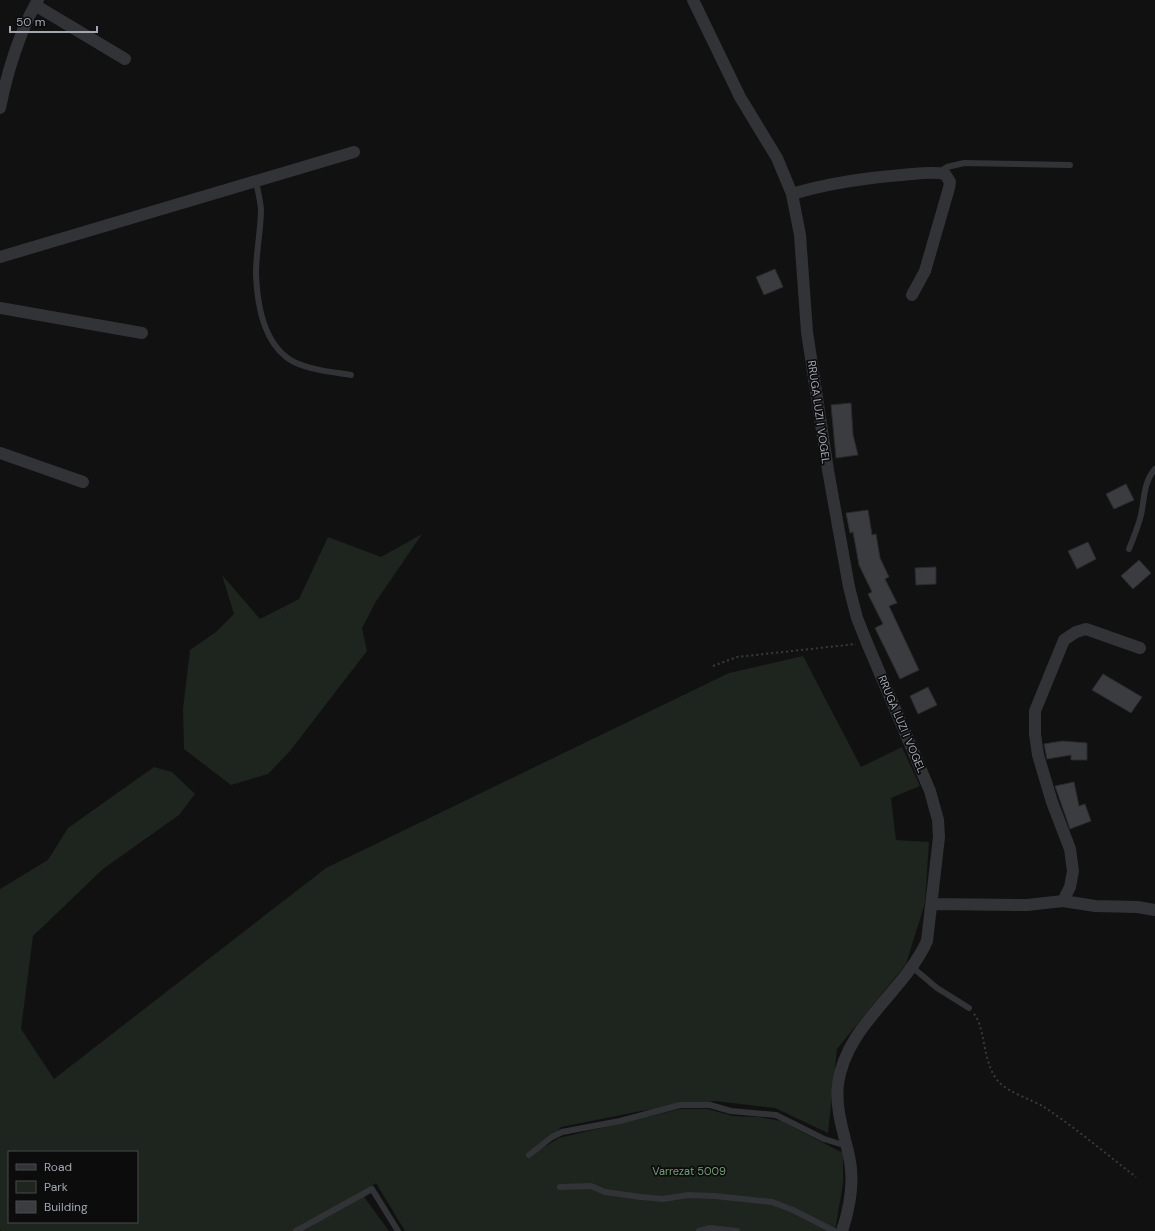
<svg xmlns="http://www.w3.org/2000/svg" width="1155" height="1231" viewBox="0 0 1155 1231" font-family="'DM Sans',sans-serif">
<style>
.green{fill:#1d251e;fill-rule:evenodd}
.building{fill:#3b3c3f;stroke:#2b2b2e}
.lines{fill:none;stroke-linecap:round;stroke-linejoin:round}
.path{stroke:#383a3e;stroke-width:2;stroke-dasharray:2 3;stroke-linecap:butt}
.lane{stroke:#323337;stroke-width:6}
.street{stroke:#323337;stroke-width:12}
.labels{text-anchor:middle;stroke-width:3.5;stroke-linejoin:round;paint-order:stroke}
.street-label{font-size:11px;fill:#a2a7b3;stroke:#0c0c0d}
.park-label{font-size:11px;fill:#799e7c;stroke:#0c0c0d}
</style>
<rect width="100%" height="100%" fill="#111112"/>
<!-- green -->
<path class="green" d="M422,534L375,603L362,628L367,651L290,751L268,774L231,785L184,749L183,709L190,650L216,632L234,614L222,575L260,619L299,599L328,537L381,557Z
M803,656L861,767L902,747L920,786L891,798L896,840L929,842L925,903L906,964L837,1049L828,1133L775,1108L715,1101L641,1111L561,1127L541,1149L559,1138L680,1109H708L733,1116L760,1117L781,1121L843,1153V1184L835,1231H405L376,1183L362,1194L389,1231H1L0,1229V889L48,860L68,828L154,767L172,772L195,794L179,815L103,869L33,936L21,1029L54,1079L326,868L729,673ZM9,1152H137V1222H9Z"/>
<!-- building -->
<path class="building" d="M775,269L783,287L764,295L756,277Z
M851,403L853,435L858,455L836,458L831,405Z
M1126,484L1134,500L1114,509L1106,494Z
M868,510L872,535L876,534L880,558L889,577L885,579L897,603L889,606L919,670L900,679L875,628L883,624L868,594L872,592L859,565L853,532L850,533L846,513Z
M1088,542L1096,559L1077,569L1068,551Z
M1139,560L1151,573L1133,589L1121,576Z
M936,567V584L916,585L915,568Z
M1103,674L1142,697L1131,713L1092,690Z
M928,687L937,705L918,714L910,696Z
M1062,741L1087,743V760H1071V755L1047,759L1044,744Z
M1074,782L1079,806L1085,804L1091,821L1070,829L1055,786Z"/>
<g class="lines">
<!-- path -->
<path class="path" d="M713,666L737,657L856,644
M974,1014C986,1028 982,1064 999,1082C1009,1093 1031,1099 1044,1107C1076,1128 1106,1154 1136,1177"/>
<!-- lane -->
<path class="lane" d="M940,172L947,167L964,163L1070,165
M256,182C258,191 260,199 261,209C261,230 256,252 256,273C257,304 264,346 294,362C311,370 332,372 351,375
M1129,549C1133,539 1137,529 1140,519C1145,502 1142,484 1155,469
M911,966L937,988L969,1008
M529,1155L552,1137L562,1132L620,1121L680,1105H710L731,1111L776,1115L824,1139L847,1146
M560,1187L591,1186L605,1192L641,1197L663,1199L688,1195L715,1196L772,1202L793,1210L834,1231
M296,1231L372,1189L398,1231
M699,1231L710,1228L737,1231"/>
<!-- street -->
<path class="street" d="M693,0L740,97L777,158L792,194L800,235L807,332L828,470L849,587L857,618L867,643L930,791L938,820L939,837L927,941C904,992 846,1025 838,1084C835,1109 844,1133 849,1156C855,1182 850,1207 842,1231
M35,5L125,59
M0,108C7,73 20,30 38,0
M792,194C829,183 864,178 902,175C916,174 931,171 945,174L950,182L949,188L925,271L912,295
M0,257L354,152
M0,308L142,333
M0,453L83,482
M1063,901L1070,887L1073,871L1070,849L1052,802L1038,755L1035,734V711L1064,640L1076,632L1086,629L1140,648
M932,904L1027,905L1063,901L1095,906L1138,907L1155,910"/>
</g>
<g class="labels">
<!-- street labels -->
<g class="street-label">
<text transform="translate(819 412) rotate(82)" y="4">RRUGA LUZI I VOGEL</text>
<text transform="translate(902 724) rotate(67)" y="4">RRUGA LUZI I VOGEL</text>
</g>
<!-- park labels -->
<g class="park-label">
<text x="689" y="1175">Varrezat 5009</text>
</g>
</g>
<!-- legend -->
<rect x="8" y="1151" width="130" height="72" fill="#0c0c0d" stroke="#484a4f"/>
<rect x="16" y="1164" width="20" height="6" fill="#323337" stroke="#484a4f"/>
<text x="44" y="1171" font-size="12" fill="#a2a7b3">Road</text>
<rect x="16" y="1181" width="20" height="12" fill="#1d251e" stroke="#484a4f"/>
<text x="44" y="1191" font-size="12" fill="#a2a7b3">Park</text>
<rect x="16" y="1201" width="20" height="12" fill="#3b3c3f" stroke="#484a4f"/>
<text x="44" y="1211" font-size="12" fill="#a2a7b3">Building</text>
<!-- scale -->
<path d="M10 26v6h87v-6" fill="none" stroke="#a2a7b3" stroke-width="2"/>
<text x="16" y="26" font-size="12" fill="#a2a7b3" stroke="#0c0c0d" stroke-width="3" paint-order="stroke">50 m</text>
</svg>
